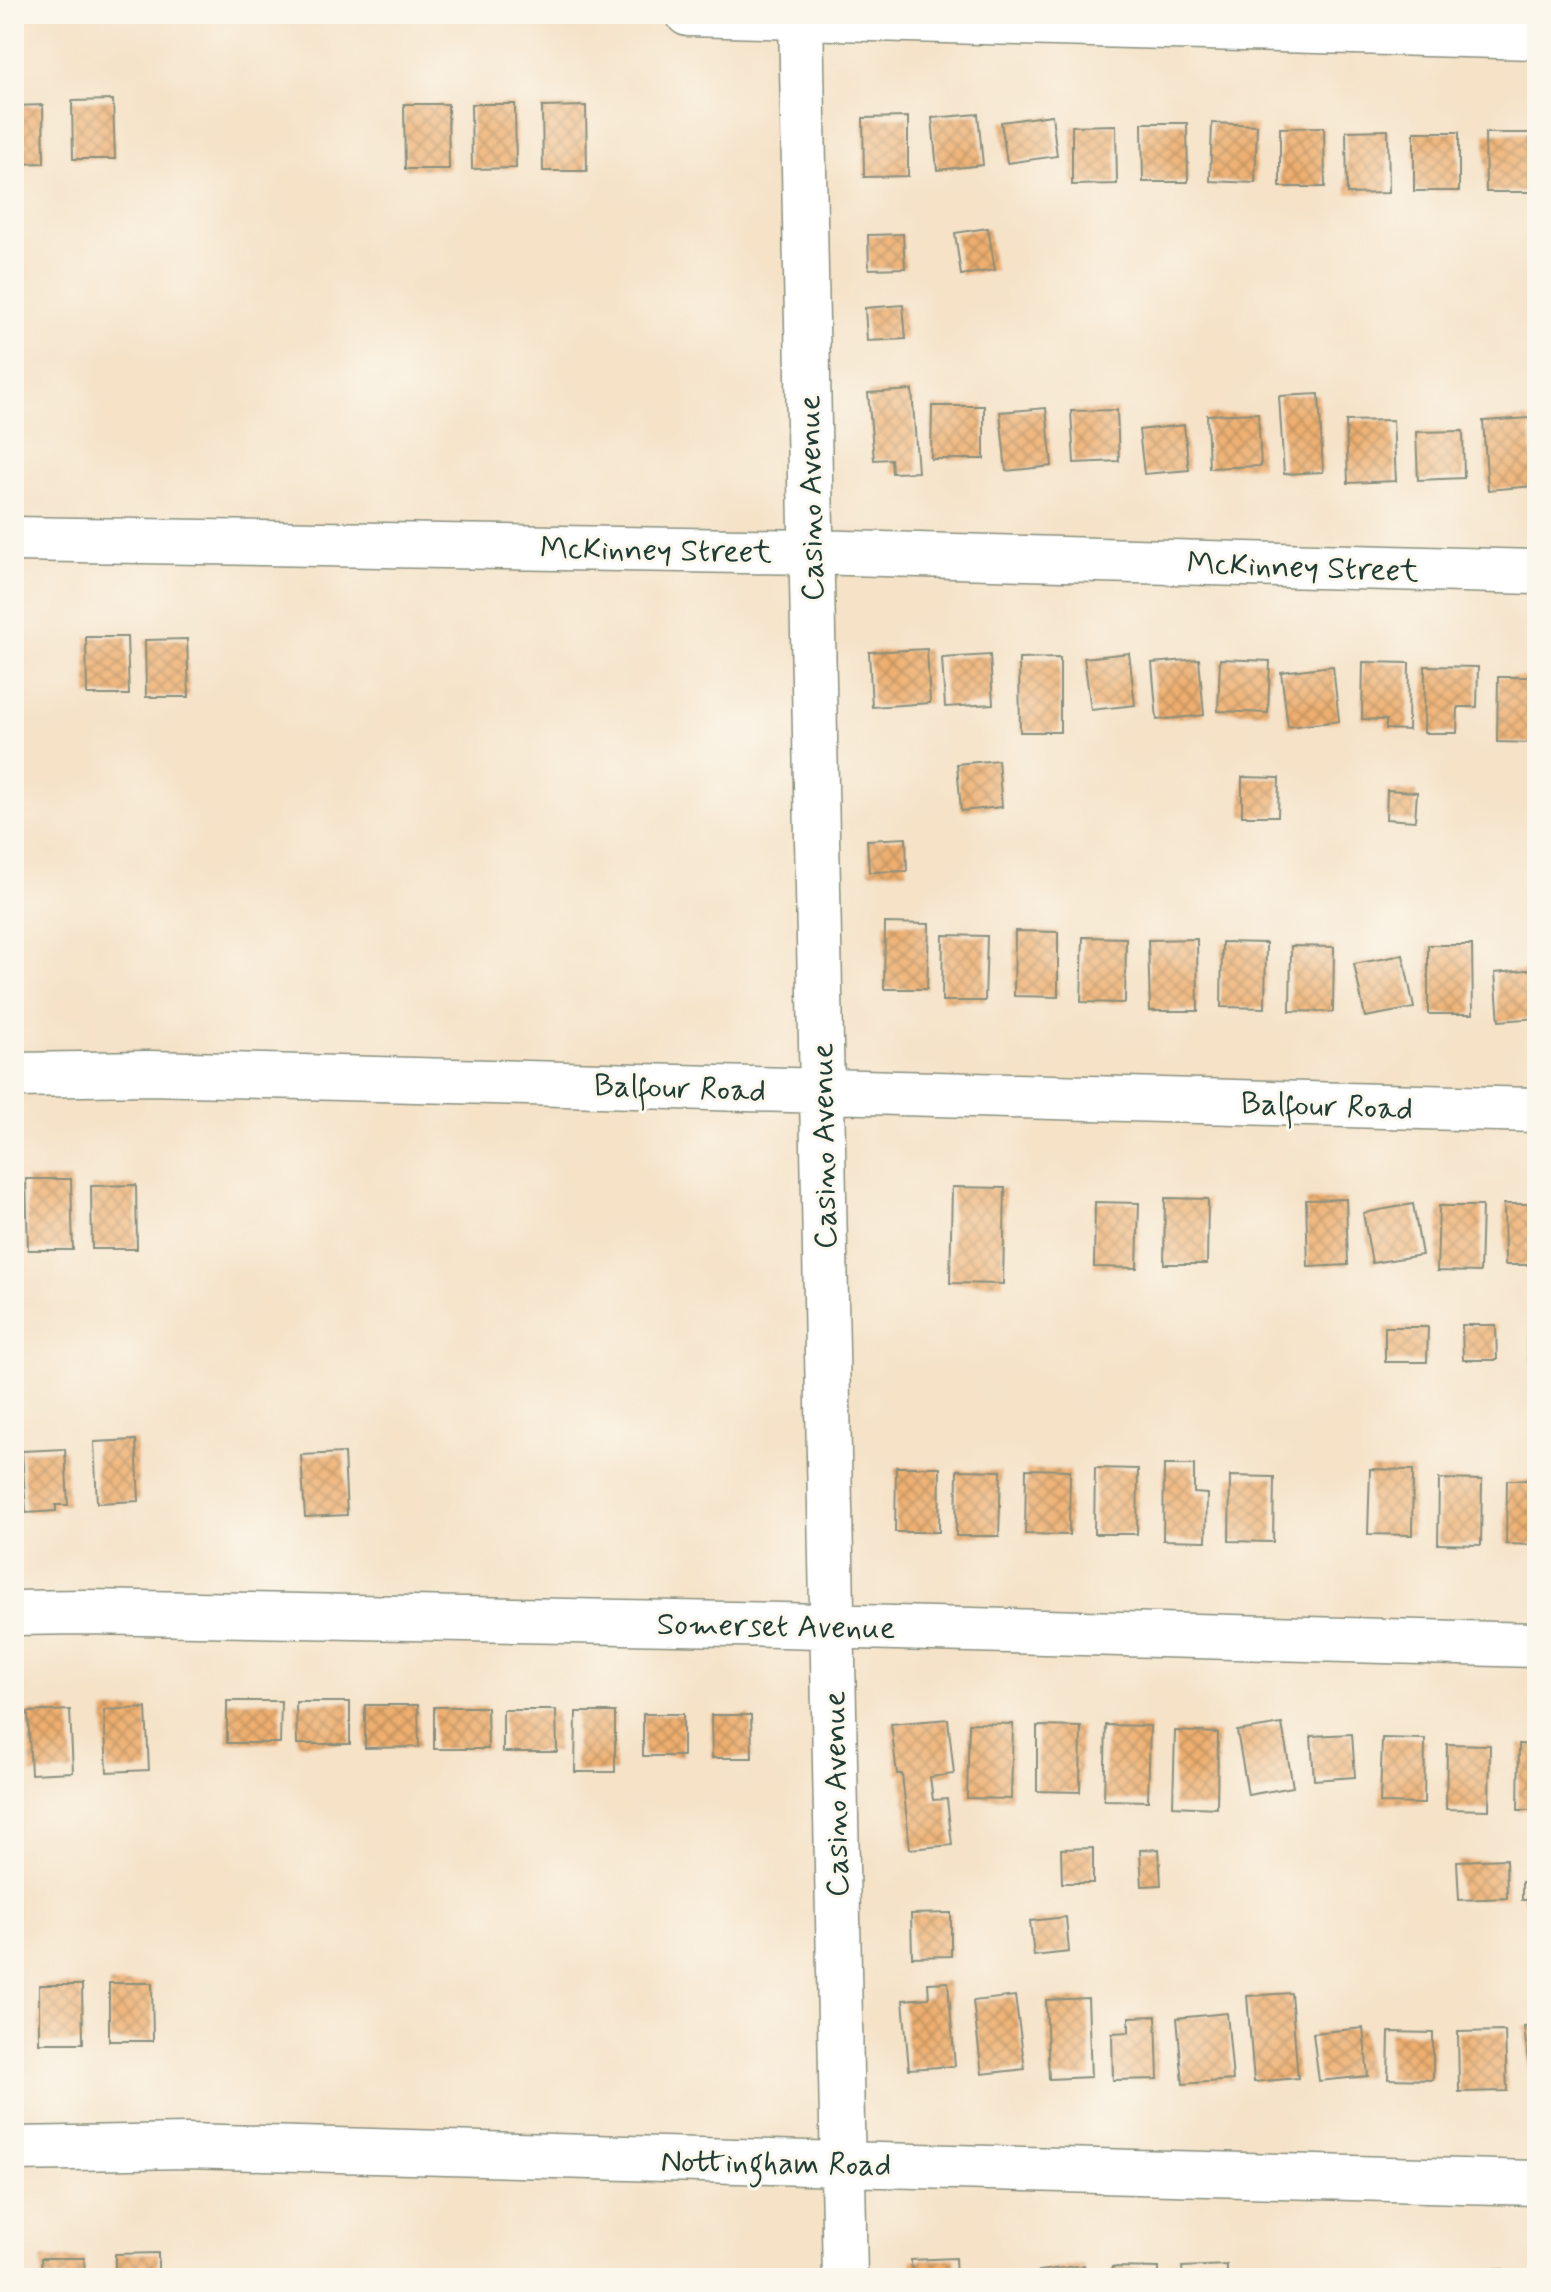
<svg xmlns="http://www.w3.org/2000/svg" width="1551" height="2292" viewBox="0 0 1551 2292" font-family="Mynerve,sans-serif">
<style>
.building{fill:url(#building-cross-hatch)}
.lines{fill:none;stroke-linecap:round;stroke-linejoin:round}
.minor-casing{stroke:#8a907e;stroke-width:47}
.minor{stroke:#fff;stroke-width:44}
.labels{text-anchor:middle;stroke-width:6;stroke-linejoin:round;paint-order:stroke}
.street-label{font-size:32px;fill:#1f3d34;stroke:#fbf7ec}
</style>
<defs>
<pattern id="building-cross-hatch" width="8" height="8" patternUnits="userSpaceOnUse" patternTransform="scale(2)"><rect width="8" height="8" fill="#eeaf70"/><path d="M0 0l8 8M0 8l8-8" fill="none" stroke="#c0905d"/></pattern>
</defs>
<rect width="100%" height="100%" fill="#fbf7ec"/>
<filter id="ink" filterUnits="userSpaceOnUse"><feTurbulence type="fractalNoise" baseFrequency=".0125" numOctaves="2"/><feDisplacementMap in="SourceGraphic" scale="16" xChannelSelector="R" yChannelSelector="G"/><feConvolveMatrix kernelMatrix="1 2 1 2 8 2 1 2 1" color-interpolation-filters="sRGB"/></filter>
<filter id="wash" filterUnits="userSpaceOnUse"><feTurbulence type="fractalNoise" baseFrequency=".006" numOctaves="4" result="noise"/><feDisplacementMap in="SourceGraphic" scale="32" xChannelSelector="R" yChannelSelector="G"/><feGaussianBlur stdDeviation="1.8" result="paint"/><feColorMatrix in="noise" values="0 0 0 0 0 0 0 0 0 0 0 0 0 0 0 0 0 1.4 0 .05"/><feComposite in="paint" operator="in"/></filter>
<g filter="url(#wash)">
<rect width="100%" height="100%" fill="#f5e2c7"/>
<g id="blocks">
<!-- building -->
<path class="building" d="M113,100L115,159H73L72,101Z
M404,104H448L449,169H405Z
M471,104H515L516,168L472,169Z
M43,105L44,163L14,164V106Z
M586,106L587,171H543L542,107Z
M978,114L983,165L937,170L932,118Z
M1052,115L1057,156L1007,163L1001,122Z
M908,117V176L864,177L863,118Z
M1142,123H1187L1188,182H1143Z
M1212,123L1257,125L1255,183L1210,181Z
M1116,125L1117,184L1072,185V126Z
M1324,127L1325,187H1280V128Z
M1388,130L1389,193L1347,194L1346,131Z
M1414,132H1459V191H1414Z
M1485,133H1530L1531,192H1486Z
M988,228L995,270L961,275L955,233Z
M903,234L905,268L869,269L868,235Z
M903,305L906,339L867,341L865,308Z
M912,390L918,472L892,473L891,459L874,460L868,393Z
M1319,394L1323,472L1284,474L1279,396Z
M932,406H984V459H931Z
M1046,408L1052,466L1006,471L1000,412Z
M1117,410L1119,461L1074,463L1071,411Z
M1258,413L1261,466L1209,468L1207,415Z
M1530,418L1534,486L1488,490L1483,421Z
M1393,420L1396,481L1348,483L1346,421Z
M1184,425L1189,470L1144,474L1139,430Z
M1463,431L1464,478L1418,480L1416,432Z
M86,637H127L129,695H87Z
M187,639L189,697H146L145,640Z
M927,649L930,703L872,707L869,652Z
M1129,653L1135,705L1091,710L1084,658Z
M990,655L993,704L945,707L942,658Z
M1060,658V732H1020L1019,659Z
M1199,659L1204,715L1157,720L1152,663Z
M1220,659L1270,661L1268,713L1218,711Z
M1363,662L1409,663L1408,730L1386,729V720L1362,719Z
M1333,666L1339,721L1288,727L1281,672Z
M1425,666L1478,667L1477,707H1458L1457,733H1424Z
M1498,677H1537V743L1497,742Z
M998,760L1002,807L961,811L957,764Z
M1242,777L1279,778L1278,816H1242Z
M1387,790L1417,792L1415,821L1386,819Z
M906,838L907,871L869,872L867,840Z
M885,923L929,924L927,989H884Z
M1015,931L1058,932V997L1014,996Z
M943,935L987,936L985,1001H942Z
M1083,937L1126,938L1125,1003L1081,1002Z
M1197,939L1198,1011H1150L1148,940Z
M1222,942L1266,943L1265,1008L1221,1007Z
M1428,945H1472L1473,1014H1428Z
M1291,946L1334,947L1333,1012L1290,1011Z
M1403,955L1414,1008L1365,1017L1354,964Z
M1537,969V1018L1499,1021L1495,973Z
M26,1179H71L73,1250H28Z
M136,1185L137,1249H92L91,1186Z
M952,1187L1005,1188L1003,1284L950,1283Z
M1165,1198L1208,1199L1207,1264H1164Z
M1346,1199L1348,1265L1308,1267L1306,1200Z
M1095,1202L1139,1203L1137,1268L1094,1267Z
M1413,1204L1422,1255L1372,1263L1363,1213Z
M1504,1204H1537V1265H1505Z
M1439,1206H1482L1480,1272L1437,1271Z
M1462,1325H1496L1497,1360H1463Z
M1385,1327H1428L1427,1362H1385Z
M1530,1328H1537V1363H1531Z
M136,1440L139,1501L97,1503L94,1442Z
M65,1449L68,1505H56V1511L26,1513L22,1451Z
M344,1453L347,1515L305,1517L301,1455Z
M1164,1465H1194V1493L1207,1494L1206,1541L1163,1540Z
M896,1467H940L939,1532H895Z
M1095,1468L1138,1469L1137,1534H1094Z
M1026,1469L1070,1470L1069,1535L1025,1534Z
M1370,1469L1413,1470L1412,1535L1368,1534Z
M957,1470L1001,1471L999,1536H956Z
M1230,1476L1274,1477L1273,1542L1229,1541Z
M1439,1479L1482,1480L1481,1545L1438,1544Z
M1507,1480H1537V1545L1506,1544Z
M227,1701H281L280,1743H227Z
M296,1702H350V1744H297Z
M365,1705H418L419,1747L365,1748Z
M434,1707H487L488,1749H434Z
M146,1708L149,1770L107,1772L104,1710Z
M70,1710L73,1772L31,1774L28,1712Z
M503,1710H556L557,1752H503Z
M576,1712H615V1772H575Z
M643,1714H683V1756H643Z
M711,1715H751L752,1758H712Z
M948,1719L954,1774L930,1777L933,1800L947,1799L952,1845L910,1849L902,1774H897L891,1724Z
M969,1723L1013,1724L1011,1799L967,1798Z
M1282,1724L1293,1787L1248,1795L1237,1731Z
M1106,1725L1150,1726L1148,1801L1104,1800Z
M1037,1726L1081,1727L1080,1792L1037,1791Z
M1175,1731L1218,1733L1217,1808L1173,1806Z
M1352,1734L1355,1777L1314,1780L1311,1736Z
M1382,1738L1425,1739L1424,1804L1380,1803Z
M1447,1744L1490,1745L1489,1810L1446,1809Z
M1519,1744L1537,1745V1810H1518Z
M1093,1848V1883H1062L1061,1849Z
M1159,1849L1161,1885L1142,1886L1140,1850Z
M1506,1859L1507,1898L1459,1900L1457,1861Z
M1537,1881V1900H1522V1882Z
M951,1913V1956L912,1957L911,1914Z
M1066,1917L1069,1952L1034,1956L1030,1921Z
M948,1982L955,2066L909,2069L903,2000L929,1998L928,1983Z
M109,1983H152L153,2041H109Z
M39,1985H82L83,2043H39Z
M1291,1993L1298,2078L1254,2082L1247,1996Z
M1015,1996L1025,2069L982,2074L973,2001Z
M1088,1998L1091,2077L1049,2079L1046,2000Z
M1227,2013L1233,2080L1183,2084L1177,2018Z
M1156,2016L1158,2079L1113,2080L1112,2033L1129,2032V2017Z
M1537,2026V2093L1532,2094L1524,2027Z
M1363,2028L1368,2076L1319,2081L1313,2033Z
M1505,2031L1507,2091L1459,2092L1458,2032Z
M1389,2032L1433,2033V2080L1388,2079Z
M158,2253V2278H115V2254Z
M41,2258H84L85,2278H42Z
M955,2258L956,2278H912L911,2260Z
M1084,2265L1086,2278H1040L1039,2271Z
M1227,2265V2278H1183L1182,2267Z
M1112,2267L1159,2268V2278H1112Z
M1503,2269L1505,2278H1446V2276Z
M1255,2272L1300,2274V2278H1255Z
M1013,2273V2278H976V2275Z
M1327,2274L1351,2276V2278H1326Z"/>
</g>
</g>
<g filter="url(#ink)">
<use href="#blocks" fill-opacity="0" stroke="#8a907e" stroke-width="2"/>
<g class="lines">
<!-- minor casing -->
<g class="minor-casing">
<path id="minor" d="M688,14L1537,37
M801,14L845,2278
M14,539L811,552L1537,572
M14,1075L150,1073L1537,1110
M14,1613L85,1612L782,1625L1537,1645
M14,2149L187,2146L1537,2183"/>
</g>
<!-- minor -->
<use href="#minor" class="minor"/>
</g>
</g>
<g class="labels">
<!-- street labels -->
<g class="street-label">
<text transform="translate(810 498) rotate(-91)" y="11">Casino Avenue</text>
<text transform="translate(656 549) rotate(1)" y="11">McKinney Street</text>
<text transform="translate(1303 566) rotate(2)" y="11">McKinney Street</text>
<text transform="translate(680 1087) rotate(2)" y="11">Balfour Road</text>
<text transform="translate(1327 1105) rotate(2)" y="11">Balfour Road</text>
<text transform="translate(823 1146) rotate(-91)" y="11">Casino Avenue</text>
<text transform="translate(776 1625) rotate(1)" y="11">Somerset Avenue</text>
<text transform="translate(835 1794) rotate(-91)" y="11">Casino Avenue</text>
<text transform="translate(776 2162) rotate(1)" y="11">Nottingham Road</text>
</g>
</g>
<!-- margin -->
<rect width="1551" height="2292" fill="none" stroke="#fbf7ec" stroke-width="48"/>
</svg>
